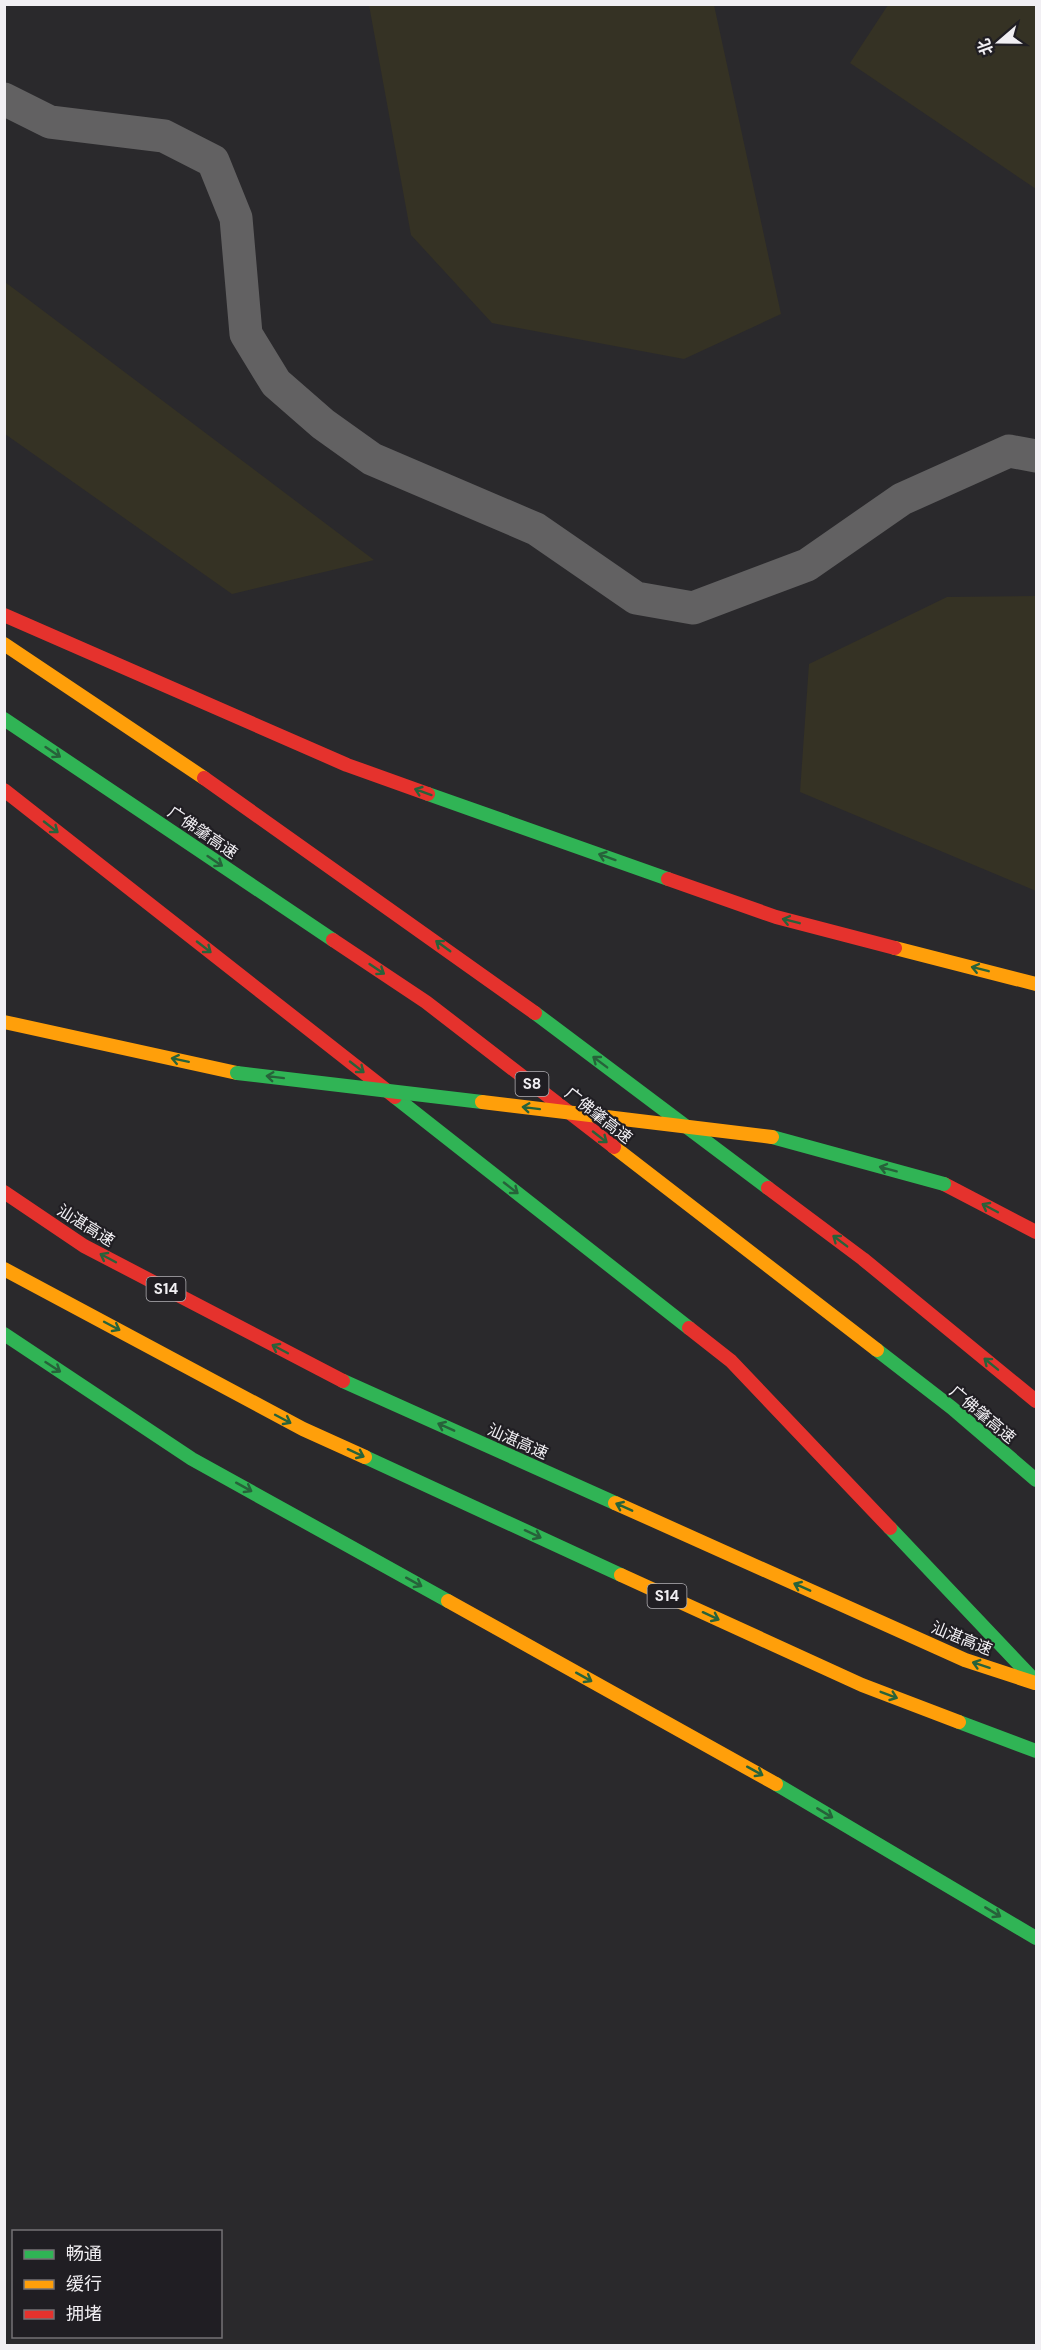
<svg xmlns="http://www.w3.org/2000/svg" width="1041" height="2350" viewBox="0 0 1041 2350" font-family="'DM Sans','Noto Sans SC',sans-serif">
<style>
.green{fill:#353224}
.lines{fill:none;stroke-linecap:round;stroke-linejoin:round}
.street{stroke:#626162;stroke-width:33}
.fast{stroke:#30b455;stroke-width:14}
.slow{stroke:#ff9f0a;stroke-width:14}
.jam{stroke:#e5322d;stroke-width:14}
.fast-bridge{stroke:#30b455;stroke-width:14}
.slow-bridge{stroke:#ff9f0a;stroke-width:14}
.oneway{stroke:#27623a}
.labels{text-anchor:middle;stroke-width:4.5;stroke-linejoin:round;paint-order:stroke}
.shield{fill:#201e23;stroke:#b2b0b5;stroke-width:1.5}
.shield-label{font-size:15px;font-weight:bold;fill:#f1eff3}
.street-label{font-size:16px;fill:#f1eff3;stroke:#201e23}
</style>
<rect width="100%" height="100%" fill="#2a292c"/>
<!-- green -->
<path class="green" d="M369,5H714L781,314L684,359L492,323L411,235Z
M888,5H1036V189L850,63Z
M5,282L374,560L232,594L5,434Z
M1036,596V891L800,792L809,664L947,597Z"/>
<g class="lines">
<!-- street -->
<path class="street" d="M4,99L50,122L164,136L213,161L236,218L246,334L276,383L323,424L372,459L536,529L636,598L693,608L807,565L902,499L1009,451L1036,456"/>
<!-- fast -->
<path class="fast" d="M4,719L333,940
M428,794L668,879
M535,1013L768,1188
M395,1097L689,1328
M4,1334L192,1459L448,1601
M877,1350L952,1408L1036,1480
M343,1381L615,1503
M365,1457L621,1575
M890,1528L1036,1682
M959,1722L1036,1751
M776,1784L1036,1938"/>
<!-- slow -->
<path class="slow" d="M4,644L204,778
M895,948L1036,984
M4,1022L237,1073
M614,1147L877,1350
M4,1269L303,1429L365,1457
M615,1503L965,1660L1035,1683
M621,1575L862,1685L959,1722
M448,1601L776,1784"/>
<!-- jam -->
<path class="jam" d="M4,615L347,765L428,794
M204,778L535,1013
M4,790L395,1097
M668,879L776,917L895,948
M333,940L426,1002L614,1147
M944,1184L1036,1232
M768,1188L863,1259L1036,1401
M4,1192L84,1246L343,1381
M689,1328L731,1361L890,1528"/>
<!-- fast-bridge -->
<path class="fast-bridge" d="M237,1073L482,1102
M772,1137L944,1184"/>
<!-- slow-bridge -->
<path class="slow-bridge" d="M482,1102L772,1137"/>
</g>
<!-- one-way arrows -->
<defs><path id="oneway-shaft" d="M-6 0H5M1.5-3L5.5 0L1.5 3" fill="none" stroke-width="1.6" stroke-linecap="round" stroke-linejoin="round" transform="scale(1.5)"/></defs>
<g class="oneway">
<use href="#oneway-shaft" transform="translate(53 752) rotate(34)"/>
<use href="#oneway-shaft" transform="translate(423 792) rotate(-160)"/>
<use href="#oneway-shaft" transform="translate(51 827) rotate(38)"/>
<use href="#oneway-shaft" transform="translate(607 857) rotate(-160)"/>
<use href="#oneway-shaft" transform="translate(215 861) rotate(34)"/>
<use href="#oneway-shaft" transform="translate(791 921) rotate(-166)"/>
<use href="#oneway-shaft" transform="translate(443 946) rotate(-144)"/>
<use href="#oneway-shaft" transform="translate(204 947) rotate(38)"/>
<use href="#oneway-shaft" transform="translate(377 969) rotate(34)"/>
<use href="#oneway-shaft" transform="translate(980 969) rotate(-166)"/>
<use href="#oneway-shaft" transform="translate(180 1060) rotate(-168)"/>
<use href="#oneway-shaft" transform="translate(600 1062) rotate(-143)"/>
<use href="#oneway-shaft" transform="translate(357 1067) rotate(38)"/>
<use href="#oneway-shaft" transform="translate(275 1077) rotate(-173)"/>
<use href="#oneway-shaft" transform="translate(531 1108) rotate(-173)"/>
<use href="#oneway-shaft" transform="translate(600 1137) rotate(38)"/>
<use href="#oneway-shaft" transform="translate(888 1169) rotate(-165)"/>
<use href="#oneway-shaft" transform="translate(511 1188) rotate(38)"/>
<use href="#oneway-shaft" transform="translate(990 1208) rotate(-152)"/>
<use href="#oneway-shaft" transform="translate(840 1241) rotate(-143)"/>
<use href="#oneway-shaft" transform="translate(108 1258) rotate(-152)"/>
<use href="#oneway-shaft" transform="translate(112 1326) rotate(28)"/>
<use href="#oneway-shaft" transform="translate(280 1349) rotate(-152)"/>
<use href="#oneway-shaft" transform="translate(991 1364) rotate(-141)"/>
<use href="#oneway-shaft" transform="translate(53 1367) rotate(33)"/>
<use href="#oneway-shaft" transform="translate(283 1419) rotate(28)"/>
<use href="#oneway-shaft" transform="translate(446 1427) rotate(-156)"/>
<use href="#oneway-shaft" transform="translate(356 1453) rotate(25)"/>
<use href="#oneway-shaft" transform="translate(244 1487) rotate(29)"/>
<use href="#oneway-shaft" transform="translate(624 1507) rotate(-156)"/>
<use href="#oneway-shaft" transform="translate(533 1534) rotate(25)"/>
<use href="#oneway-shaft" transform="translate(414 1582) rotate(29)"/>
<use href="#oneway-shaft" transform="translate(802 1587) rotate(-156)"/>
<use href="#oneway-shaft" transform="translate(711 1616) rotate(25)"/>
<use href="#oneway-shaft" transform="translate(981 1665) rotate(-162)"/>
<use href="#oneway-shaft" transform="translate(584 1677) rotate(29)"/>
<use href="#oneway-shaft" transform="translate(889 1695) rotate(21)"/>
<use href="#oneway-shaft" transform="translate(755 1771) rotate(29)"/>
<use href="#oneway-shaft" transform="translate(825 1813) rotate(31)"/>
<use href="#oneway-shaft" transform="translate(993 1912) rotate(31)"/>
</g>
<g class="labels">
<!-- shield labels -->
<g class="shield">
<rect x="515.5" y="1072" width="33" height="24" rx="4.5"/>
<rect x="146.5" y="1277" width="39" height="24" rx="4.5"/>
<rect x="647.5" y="1584" width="39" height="24" rx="4.5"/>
</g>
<g class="shield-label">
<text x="532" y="1089">S8</text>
<text x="166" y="1294">S14</text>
<text x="667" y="1601">S14</text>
</g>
<!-- street labels -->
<g class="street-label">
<text transform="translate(203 832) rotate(34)" y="6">广佛肇高速</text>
<text transform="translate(599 1115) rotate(38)" y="6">广佛肇高速</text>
<text transform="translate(86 1225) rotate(32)" y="6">汕湛高速</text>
<text transform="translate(983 1414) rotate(40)" y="6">广佛肇高速</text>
<text transform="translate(518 1441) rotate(24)" y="6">汕湛高速</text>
<text transform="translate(962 1638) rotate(22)" y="6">汕湛高速</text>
</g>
</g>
<!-- border -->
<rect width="1041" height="2350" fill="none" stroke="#f1eff3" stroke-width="12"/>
<!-- legend -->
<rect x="12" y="2230" width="210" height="108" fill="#201e23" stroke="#747276" stroke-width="1.5"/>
<rect x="24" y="2250" width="30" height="9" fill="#30b455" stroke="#747276" stroke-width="1.5"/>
<text x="66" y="2260" font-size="18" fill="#f1eff3">畅通</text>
<rect x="24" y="2280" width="30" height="9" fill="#ff9f0a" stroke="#747276" stroke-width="1.5"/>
<text x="66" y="2290" font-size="18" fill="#f1eff3">缓行</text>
<rect x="24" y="2310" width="30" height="9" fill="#e5322d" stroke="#747276" stroke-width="1.5"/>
<text x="66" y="2320" font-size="18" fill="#f1eff3">拥堵</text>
<!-- north arrow -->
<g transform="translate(999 42) rotate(250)" stroke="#201e23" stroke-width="4.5" paint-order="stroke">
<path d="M0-4.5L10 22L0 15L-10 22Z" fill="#f1eff3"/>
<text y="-9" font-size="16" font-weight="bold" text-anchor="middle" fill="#f1eff3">北</text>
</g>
</svg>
